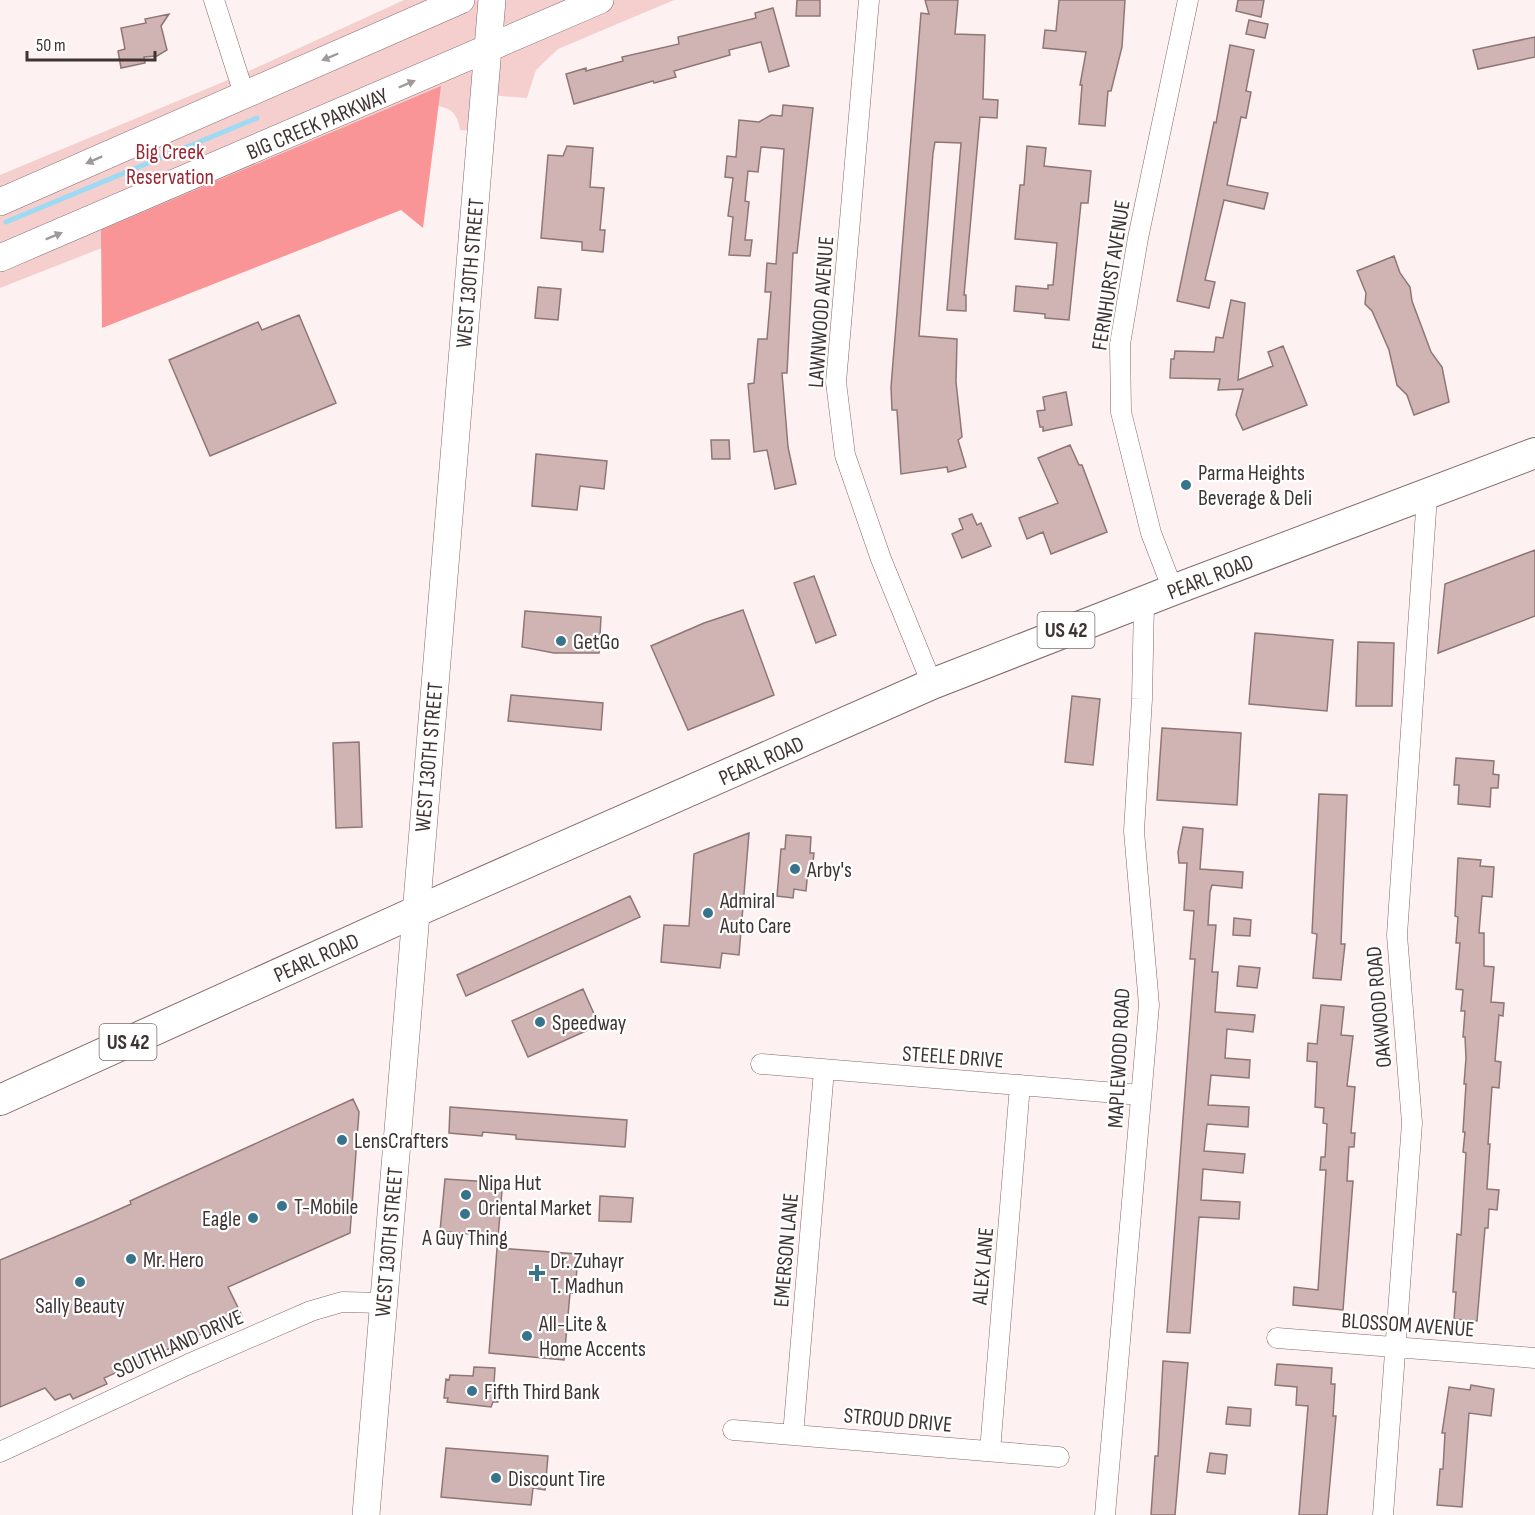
<svg xmlns="http://www.w3.org/2000/svg" width="1535" height="1515" viewBox="0 0 1535 1515" font-family="'Sofia Sans Condensed',sans-serif">
<style>
.green{fill:#f5cfce}
.forest{fill:#f99596}
.lines{fill:none;stroke-linecap:round;stroke-linejoin:round}
.stream{stroke:#9ddaf4;stroke-width:5}
.building{fill:#cfb4b3;stroke:#8f7675;stroke-width:1.5}
.street-casing{stroke:#826969;stroke-width:21}
.secondary-casing{stroke:#826969;stroke-width:28}
.primary-casing{stroke:#826969;stroke-width:32}
.street{stroke:#fff;stroke-width:20}
.secondary{stroke:#fff;stroke-width:27}
.primary{stroke:#fff;stroke-width:30}
.oneway{fill:#9f9a99}
.poi-dot{fill:#37738b;stroke:#fff;stroke-width:2}
.labels{text-anchor:middle;stroke-width:4.5;stroke-linejoin:round;paint-order:stroke}
.shield{fill:#fff;stroke:#797170;stroke-width:1.5}
.shield-label{font-size:21px;font-weight:bold;fill:#3f3433}
.street-label{font-size:22px;fill:#3f3433;stroke:#fff}
.park-label{font-size:22px;fill:#9a2734;stroke:#fff}
.poi-label{font-size:22px;fill:#3f3433;stroke:#fff;text-anchor:start}
</style>
<rect width="100%" height="100%" fill="#fdf2f1"/>
<!-- green -->
<path class="green" d="M404,0H674L558,49L536,70L527,98L488,95L485,132L460,130C458,112 448,105 430,106L191,213L0,288V175L247,72Z"/>
<!-- forest -->
<path class="forest" d="M441,86L423,228L401,210L102,328L101,230Z"/>
<g class="lines">
<!-- stream -->
<path class="stream" d="M6,222L257,118"/>
</g>
<!-- building -->
<path class="building" d="M797,0H820V16H796Z
M925,0H958L955,34L985,35L983,99L998,100L997,118L980,117L964,295H966V311L947,310L961,143L935,142L933,153L919,336L957,339L956,382L962,437L958,440L966,467L948,472L947,467L901,474L897,410H892L891,387L921,13L929,14Z
M1059,0H1125L1122,47L1111,91H1108L1105,126L1079,124L1082,85H1080L1086,52L1043,48L1045,30L1056,31Z
M1238,0H1264L1261,17L1236,11Z
M773,8L789,66L769,72L761,42L729,50L730,55L674,71L676,77L654,83L653,81L574,104L566,74L586,68V71L623,61L622,57L679,44L678,37L756,18L755,13Z
M169,14L161,26L167,50L157,56L144,57L145,63L121,68L118,51L125,49L121,28L146,23L145,19Z
M1249,20L1268,24L1265,38L1246,34Z
M1535,37V57L1478,69L1473,50Z
M1230,45L1254,50L1246,91L1251,92L1246,118L1241,117L1227,185L1268,193L1264,209L1224,200L1205,280L1215,282L1209,308L1177,301L1208,151L1214,122L1216,123Z
M783,105L813,108L797,253H793L787,373H782L788,447L796,484L775,489L767,450L754,452L748,384L754,383L758,339H767L771,292H765L767,263L776,264L784,149L761,147L758,172L748,171L745,201L749,202L745,240H752L750,256L729,255L733,217L728,216L733,178L725,177L727,156L736,157L739,120L759,122L771,115L782,116Z
M567,146L593,148L590,187L604,188L600,230H605L603,252L582,250V242L541,238L548,155L563,156Z
M1027,146L1046,148L1044,166L1091,171L1088,203H1081L1069,320L1045,318V314L1014,311L1016,286L1048,289V285H1053L1057,243L1015,239L1020,185H1024Z
M1394,256L1400,273L1410,287L1412,301L1431,352L1442,367L1449,402L1414,415L1407,395L1397,385L1389,350L1372,311L1365,304L1366,293L1357,271Z
M538,287L561,289L558,320L535,318Z
M1231,300L1245,303L1238,380L1273,366L1268,352L1283,346L1307,405L1243,430L1236,415L1243,389L1218,390L1220,379L1170,378L1171,359H1174L1175,351L1214,352L1216,337L1223,338Z
M299,315L336,403L210,456L169,360L258,322L262,330Z
M1066,392L1072,425L1043,431V427H1040L1037,411L1045,410L1043,397Z
M711,440H729L730,459H712Z
M1070,445L1079,465H1082L1107,532L1051,554L1043,532L1027,539L1019,518L1058,503L1038,458Z
M536,454L607,461L604,489L580,486L577,510L532,506Z
M972,514L977,525L981,523L991,546L962,558L952,534L963,529L959,519Z
M1535,550V616L1438,653L1445,584Z
M814,576L836,635L816,643L794,583Z
M743,610L774,695L688,730L651,646L704,623Z
M525,611L601,617L599,653H554L522,647Z
M1255,633L1333,640L1327,711L1249,704Z
M1358,642L1394,643L1392,706H1356Z
M511,695L603,703L601,730L508,721Z
M1072,696L1100,699L1093,765L1065,762Z
M1162,728L1241,733L1237,805L1157,800Z
M359,742L362,827L336,828L333,743Z
M1456,758L1494,761L1493,774L1499,775L1498,788H1491L1490,807L1458,804L1459,785H1454Z
M1319,794L1347,795L1341,944H1345L1341,980L1313,978L1317,934L1312,933Z
M1183,827L1203,829L1200,869L1243,872L1242,888L1212,885L1210,892L1208,925H1216L1212,972H1218L1215,1012L1255,1015L1253,1032L1227,1029L1225,1058L1250,1060L1249,1078L1211,1075L1208,1105L1249,1107L1248,1127L1207,1124L1204,1151L1245,1154L1243,1173L1203,1169L1201,1200L1240,1202L1239,1219L1199,1217L1190,1333L1167,1332L1195,959H1190L1194,911L1184,910L1187,863H1179L1178,852Z
M749,833L739,955L722,953L720,968L661,962L664,925L689,926L694,854Z
M786,835L811,837L810,853H814L812,871L808,870L806,891L794,889L793,898L777,896L781,849H785Z
M1458,858L1481,860L1480,866L1494,867L1492,897L1482,896L1479,933H1484V966L1494,967L1491,1002L1504,1003L1503,1016L1499,1015L1495,1061L1501,1062L1499,1088L1492,1087L1488,1144H1490L1487,1189L1499,1190L1497,1210L1489,1209L1488,1228H1485L1477,1321L1454,1319L1456,1292H1453L1457,1234L1461,1235L1466,1153L1463,1152L1465,1132H1463L1466,1084H1464L1466,1058L1465,1037H1463L1465,1011H1461L1463,990L1456,989L1460,943H1456L1458,917L1455,916Z
M630,896L640,917L466,996L457,975Z
M1234,918L1251,920L1250,936L1233,935Z
M1239,966L1260,968L1257,988L1237,986Z
M583,989L599,1025L528,1057L512,1021Z
M1321,1005L1344,1007L1341,1035L1353,1036L1347,1086L1355,1087L1351,1133H1355L1354,1147H1349L1347,1181H1353L1343,1310L1293,1305L1294,1287L1318,1290L1326,1170H1320L1321,1157H1325L1327,1124L1323,1123L1324,1108L1315,1107L1317,1062L1307,1061L1308,1043L1317,1044Z
M353,1099L359,1112L350,1233L228,1287L242,1316L104,1378L107,1384L73,1399L70,1394L55,1400L45,1388L0,1407V1260L93,1221L131,1204L130,1201Z
M450,1107L627,1120L625,1147L516,1139V1135L483,1132L482,1136L449,1133Z
M445,1179L491,1182V1190L502,1191L498,1237L440,1231Z
M600,1196L633,1198L631,1222L599,1221Z
M497,1248L578,1254L575,1293H570L564,1360L489,1353Z
M1163,1361L1188,1363L1175,1515H1151L1155,1456H1158Z
M1277,1364L1332,1368L1331,1384H1335L1333,1416H1336L1327,1515H1299L1308,1406L1296,1405L1297,1387L1275,1385Z
M474,1367L495,1368L494,1384H500L498,1402H493L491,1407L447,1402L448,1398H444L446,1379L449,1380L450,1375L473,1376Z
M1471,1385L1494,1389L1491,1416L1469,1413L1462,1507L1437,1505L1440,1469H1443L1445,1433H1442L1449,1387L1470,1390Z
M1228,1407L1251,1409L1250,1426L1226,1424Z
M446,1448L548,1456L545,1490L533,1488L531,1505L441,1497Z
M1210,1453L1227,1455L1225,1474L1207,1472Z"/>
<g class="lines">
<!-- street casing -->
<g class="street-casing">
<path id="street" d="M214,0L244,94
M869,0L836,382L845,455L881,559L932,684
M1173,590L1151,533L1121,412L1120,344L1138,238L1188,0
M761,1064L1141,1095
M1277,1338L1535,1358
M733,1430L1059,1457
M793,1435L824,1070
M990,1451L1020,1085
M0,1452L189,1364L311,1311L342,1302L383,1303
M1105,1515L1149,1005L1134,831L1142,699L1144,603
M1383,1515L1412,1123L1397,935L1427,496"/>
</g>
<!-- secondary casing -->
<g class="secondary-casing">
<path id="secondary" d="M0,202L461,0
M0,258L600,0
M366,1515L492,0"/>
</g>
<!-- primary casing -->
<g class="primary-casing">
<path id="primary" d="M0,1100L415,912L932,684L1173,590L1535,453"/>
</g>
<!-- street -->
<use href="#street" class="street"/>
<!-- secondary -->
<use href="#secondary" class="secondary"/>
<!-- primary -->
<use href="#primary" class="primary"/>
</g>
<!-- one-way arrows -->
<defs><path id="oneway-solid" d="M-6-.8H1V-3.2L6.5 0L1 3.2V.8H-6Z" transform="scale(1.5)"/></defs>
<g class="oneway">
<use href="#oneway-solid" transform="translate(330 57) rotate(157)"/>
<use href="#oneway-solid" transform="translate(407 84) rotate(-23)"/>
<use href="#oneway-solid" transform="translate(94 160) rotate(156)"/>
<use href="#oneway-solid" transform="translate(54 236) rotate(-22)"/>
</g>
<!-- markers -->
<g class="poi-dot">
<circle cx="1186" cy="485" r="6"/>
<circle cx="561" cy="641" r="6"/>
<circle cx="795" cy="869" r="6"/>
<circle cx="708" cy="913" r="6"/>
<circle cx="540" cy="1022" r="6"/>
<circle cx="342" cy="1140" r="6"/>
<circle cx="466" cy="1195" r="6"/>
<circle cx="282" cy="1206" r="6"/>
<circle cx="465" cy="1214" r="6"/>
<circle cx="253" cy="1218" r="6"/>
<circle cx="131" cy="1259" r="6"/>
<path d="M534 1264h6v6h6v6h-6v6h-6v-6h-6v-6h6z"/>
<circle cx="80" cy="1282" r="6"/>
<circle cx="527" cy="1336" r="6"/>
<circle cx="472" cy="1391" r="6"/>
<circle cx="496" cy="1478" r="6"/>
</g>
<g class="labels">
<!-- shield labels -->
<g class="shield">
<rect x="1037.5" y="612" width="57" height="36" rx="4.5"/>
<rect x="99.5" y="1024" width="57" height="36" rx="4.5"/>
</g>
<g class="shield-label">
<text x="1066" y="637">US 42</text>
<text x="128" y="1049">US 42</text>
</g>
<!-- street labels -->
<g class="street-label">
<text transform="translate(317 123) rotate(-23)" y="8">BIG CREEK PARKWAY</text>
<text transform="translate(469 273) rotate(-85)" y="8">WEST 130TH STREET</text>
<text transform="translate(1110 275) rotate(-81)" y="8">FERNHURST AVENUE</text>
<text transform="translate(820 312) rotate(-86)" y="8">LAWNWOOD AVENUE</text>
<text transform="translate(1210 576) rotate(-21)" y="8">PEARL ROAD</text>
<text transform="translate(428 757) rotate(-85)" y="8">WEST 130TH STREET</text>
<text transform="translate(761 760) rotate(-24)" y="8">PEARL ROAD</text>
<text transform="translate(316 957) rotate(-24)" y="8">PEARL ROAD</text>
<text transform="translate(1378 1007) rotate(-95)" y="8">OAKWOOD ROAD</text>
<text transform="translate(953 1056) rotate(4)" y="8">STEELE DRIVE</text>
<text transform="translate(1118 1058) rotate(-87)" y="8">MAPLEWOOD ROAD</text>
<text transform="translate(388 1242) rotate(-85)" y="8">WEST 130TH STREET</text>
<text transform="translate(785 1250) rotate(-85)" y="8">EMERSON LANE</text>
<text transform="translate(982 1266) rotate(-85)" y="8">ALEX LANE</text>
<text transform="translate(1408 1324) rotate(4)" y="8">BLOSSOM AVENUE</text>
<text transform="translate(178 1343) rotate(-24)" y="8">SOUTHLAND DRIVE</text>
<text transform="translate(898 1419) rotate(5)" y="8">STROUD DRIVE</text>
</g>
<!-- park labels -->
<g class="park-label">
<text x="170" y="159">Big Creek<tspan x="170" dy="25">Reservation</tspan></text>
</g>
<!-- poi labels -->
<g class="poi-label">
<text x="1198" y="480">Parma Heights<tspan x="1198" dy="25">Beverage &amp; Deli</tspan></text>
<text x="573" y="649">GetGo</text>
<text x="807" y="877">Arby's</text>
<text x="720" y="908">Admiral<tspan x="720" dy="25">Auto Care</tspan></text>
<text x="552" y="1030">Speedway</text>
<text x="354" y="1148">LensCrafters</text>
<text x="478" y="1190">Nipa Hut<tspan x="478" dy="25">Oriental Market</tspan></text>
<text x="294" y="1214">T-Mobile</text>
<text x="241" y="1226" text-anchor="end">Eagle</text>
<text x="465" y="1245" text-anchor="middle">A Guy Thing</text>
<text x="143" y="1267">Mr. Hero</text>
<text x="550" y="1268">Dr. Zuhayr<tspan x="550" dy="25">T. Madhun</tspan></text>
<text x="80" y="1313" text-anchor="middle">Sally Beauty</text>
<text x="539" y="1331">All-Lite &amp;<tspan x="539" dy="25">Home Accents</tspan></text>
<text x="484" y="1399">Fifth Third Bank</text>
<text x="508" y="1486">Discount Tire</text>
</g>
</g>
<!-- scale -->
<path d="M27 51v9h128v-9" fill="none" stroke="#3f3433" stroke-width="3"/>
<text x="36" y="51" font-size="18" fill="#3f3433" stroke="#ffffff" stroke-width="4.5" paint-order="stroke">50 m</text>
</svg>
